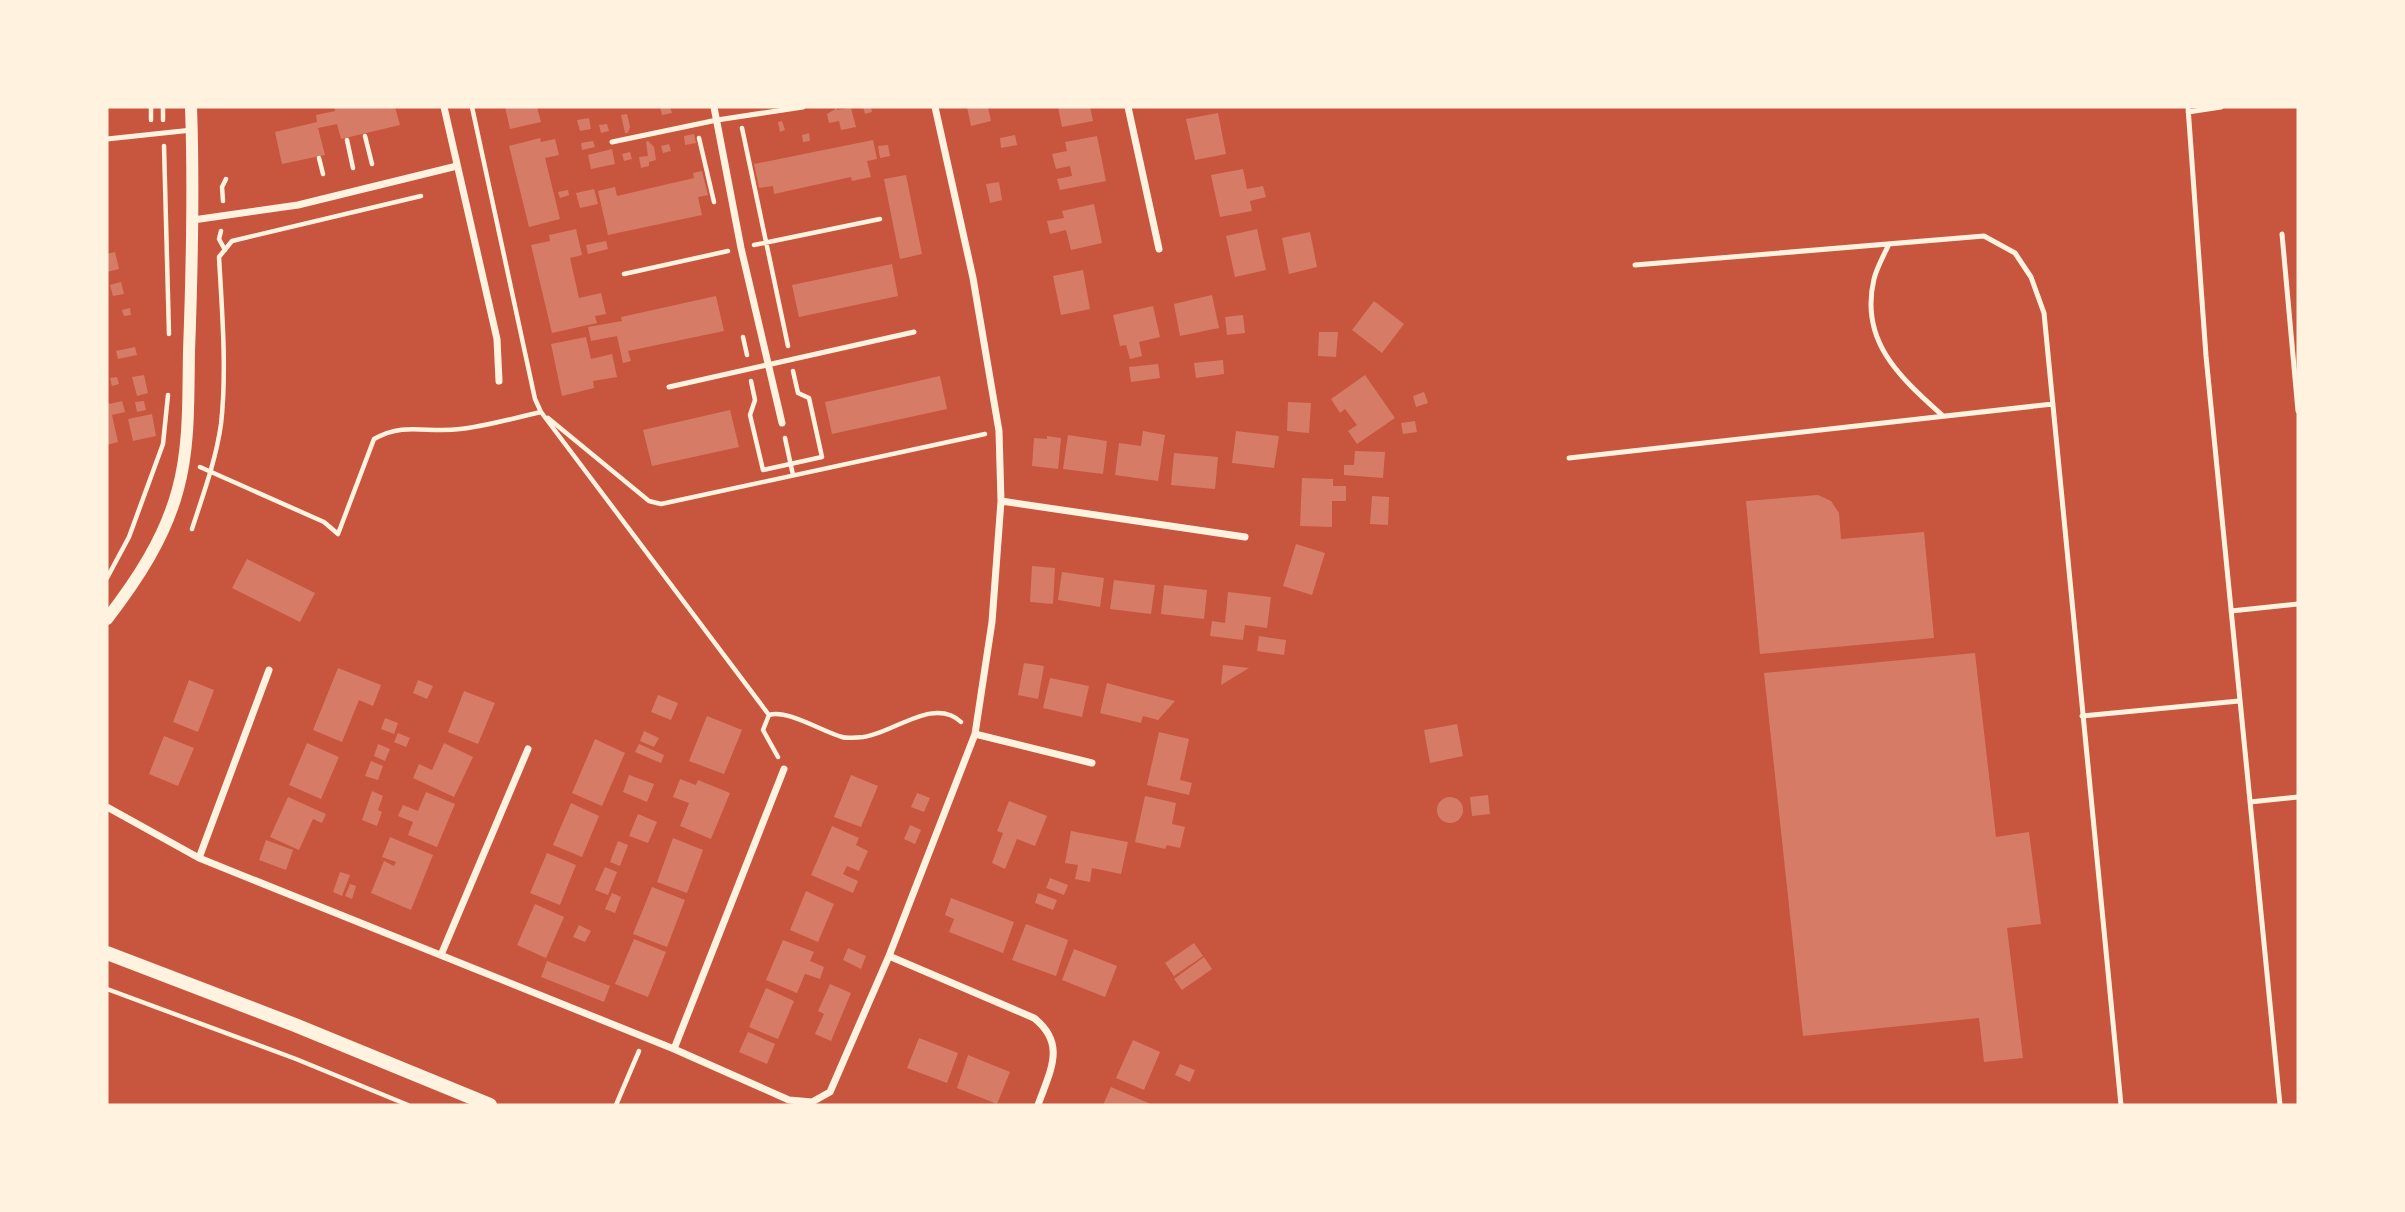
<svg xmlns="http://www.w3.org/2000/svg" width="2405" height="1212" viewBox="0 0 2405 1212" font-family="'Noto Serif',serif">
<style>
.building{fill:#d67c66}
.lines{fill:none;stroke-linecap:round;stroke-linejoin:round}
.path{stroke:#fff3e0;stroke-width:4.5}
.service{stroke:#fff3e0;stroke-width:5}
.minor{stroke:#fff3e0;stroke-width:7}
.tertiary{stroke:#fff3e0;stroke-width:12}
.secondary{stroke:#fff3e0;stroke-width:14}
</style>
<rect width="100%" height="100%" fill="#c8553d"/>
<!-- building -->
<path class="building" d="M334,107H395L400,125L341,139L337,124L318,128L325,155L282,164L275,132L317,122L316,115L335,111Z
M505,107H537L541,122L510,129Z
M660,107H670L672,113L662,115Z
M863,107H871L872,112L865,114Z
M967,107H988L991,121L971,126Z
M1058,107H1090L1093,121L1062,127Z
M837,108V110L851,108L856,127L841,130L839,121L829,123L827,114Z
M1218,113L1226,154L1195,160L1186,119Z
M627,114L630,127L628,133H625L621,115Z
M589,118L591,129L580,131L577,120Z
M782,121L785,130L780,132L778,122Z
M607,124L609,131L601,133L599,125Z
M809,133L810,141L803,142L802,135Z
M694,134L696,143L685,145L684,136Z
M1015,135L1017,145L1001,148L1000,138Z
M1097,136L1106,181L1060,190L1057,179L1072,176L1070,166L1056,169L1052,154L1067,151L1065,142Z
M540,138L541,142L555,139L559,155L545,158L560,219L529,227L509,146Z
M873,140L877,159L867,161L871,177L852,181L851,177L774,194L773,186L759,188L754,164Z
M593,141L595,147L582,150L581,143Z
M648,141L654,147L656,160L649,162V166L641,168L639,157L648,156L646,142Z
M669,144L671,151L663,153L661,146Z
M888,145L890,156L880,158L878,146Z
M612,149L615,164L591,169L588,155Z
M630,152L632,159L624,161L622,154Z
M1243,169L1247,189L1263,186L1266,197L1250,201L1252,211L1220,217L1211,175Z
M702,171L708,195L698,197L702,215L608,235L598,191L615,187L617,196L694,178L693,173Z
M906,175L922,254L900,259L884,179Z
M999,182L1002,200L990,203L986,184Z
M594,189L598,204L580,208L576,193Z
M568,190L569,195L560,198L558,192Z
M1094,204L1102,243L1071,250L1066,230L1050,234L1047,221L1064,218L1062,211Z
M576,229L582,255L570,258L579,298L601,293L606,314L595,316L597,323L552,333L531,245L550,241L549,235Z
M1257,229L1266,270L1235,277L1226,236Z
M1310,232L1317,267L1289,274L1282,238Z
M606,241L608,249L588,254L586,245Z
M115,252L119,269L107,272V254Z
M892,264L898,296L799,317L792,285Z
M1083,270L1090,309L1061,315L1053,276Z
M121,282L124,294L113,296L110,285Z
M1212,295L1219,328L1180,336L1174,304Z
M716,296L724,331L628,351L631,361L623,363L617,336L591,341L588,327L622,321L621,317Z
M1374,301L1404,324L1382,353L1352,330Z
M1153,306L1160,337L1139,342L1142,356L1130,359L1126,345L1120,346L1113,315Z
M130,308L131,315L124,316L122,310Z
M1243,315L1245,333L1227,335L1225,317Z
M1319,332H1338L1336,357L1318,356Z
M586,337L591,359L612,354L617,377L593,381L594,388L562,396L551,344Z
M135,347L137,355L118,359L116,351Z
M1223,360L1224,374L1196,378L1194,363Z
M1158,364L1160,378L1131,382L1129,367Z
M144,375L148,393L137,396L132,377Z
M1365,375L1395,418L1357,444L1348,431L1357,425L1345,409L1340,413L1331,399Z
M940,376L947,409L832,434L825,402Z
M117,377L119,384L112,386L110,378Z
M1424,392L1428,403L1416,407L1413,396Z
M107,398L109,404L122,401L125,412L112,415L118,442L107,445Z
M144,401L146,410L137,412L135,402Z
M1288,402L1311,403L1309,433L1287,431Z
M730,410L739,447L652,466L643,430Z
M152,414L156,436L133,441L128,419Z
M1415,421L1417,432L1403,434L1401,423Z
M1143,431L1165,435L1158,481L1115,475L1119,443L1141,446Z
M1236,431L1279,436L1274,468L1232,463Z
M1068,435L1107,441L1103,474L1063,469Z
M1047,436L1061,438L1058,469L1032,466L1034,438L1047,439Z
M1355,451L1385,452L1383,478L1344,475V465H1354Z
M1174,453L1218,457L1215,489L1171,485Z
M1302,478L1333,479V486H1346V501H1332V527L1300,526Z
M1818,495L1831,501L1839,513L1841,539L1924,532L1934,638L1760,654L1746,501Z
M1372,496L1389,497L1388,525L1370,524Z
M1296,544L1325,553L1312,595L1283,586Z
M247,559L315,593L300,622L232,588Z
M1032,566L1055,568L1053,604L1030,602Z
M1062,572L1104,578L1100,607L1058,600Z
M1114,580L1155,585L1151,614L1110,609Z
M1164,585L1207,590L1204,619L1161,614Z
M1228,592L1271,597L1267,628L1245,625L1243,640L1210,636L1212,621L1225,623Z
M1259,636L1286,640L1284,655L1257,651Z
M1975,653L1996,837L2029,832L2041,924L2007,928L2023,1058L1984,1062L1979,1018L1803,1036L1764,673Z
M1024,663L1044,666L1038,699L1018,695Z
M1223,665L1249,668L1221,685Z
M338,668L381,685L373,706L359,700L342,742L313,730Z
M1050,678L1089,686L1082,717L1043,708Z
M189,680L214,690L198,732L173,722Z
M418,680L433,686L427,699L413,693Z
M1107,683L1125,688L1175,701L1158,720L1143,716L1141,723L1100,713Z
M464,691L495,703L478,744L448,732Z
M658,695L678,703L671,720L651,712Z
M707,716L742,730L724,774L689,761Z
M385,718L398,723L394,734L381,729Z
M1457,724L1463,756L1430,763L1424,730Z
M644,731L659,738L654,747L640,741Z
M1159,732L1189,739L1180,780L1192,783L1189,795L1147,785Z
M398,733L410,738L406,747L394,742Z
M164,736L194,748L178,786L149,774Z
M595,739L625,753L602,806L572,793Z
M307,743L339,757L321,799L289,785Z
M444,743L473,757L454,797L413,778L419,764L432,770Z
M378,744L390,749L385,761L374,756Z
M639,744L664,755L661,763L635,752Z
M371,761L383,766L378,780L365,776Z
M629,775L654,784L647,802L623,792Z
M851,775L878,786L861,827L834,817Z
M680,779L696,785L698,780L730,793L711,839L680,826L689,803L673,797Z
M372,791L383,796L378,810L382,812L377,826L362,820Z
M426,792L455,804L437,847L408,835L413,822L398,816L403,805L418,811Z
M917,793L930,798L924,812L911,807Z
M1488,795L1490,814L1472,816L1470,797Z
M1145,796L1176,803L1172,824L1185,827L1180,848L1167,845L1165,849L1135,842Z
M1437 810a13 13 0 1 1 26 0a13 13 0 1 1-26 0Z
M288,797L326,814L322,823L313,819L299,850L270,837Z
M1009,801L1047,816L1035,846L1017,839L1005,869L992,863L1003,833L997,831Z
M571,803L599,816L582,857L553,845Z
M638,814L657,822L648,843L629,836Z
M910,825L921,830L915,844L904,839Z
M832,826L859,838L856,845L868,851L859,871L847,866L843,874L858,881L853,893L811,875Z
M1071,831L1128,842L1121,874L1092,868L1090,882L1075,879L1078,865L1065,863Z
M390,837L433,855L411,910L371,893L384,861L394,866L396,862L382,857Z
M673,838L703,850L687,893L657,882Z
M266,840L293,850L286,870L259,860Z
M618,841L628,845L620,866L610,862Z
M547,853L576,865L560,905L530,893Z
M605,867L617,872L608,895L595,890Z
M340,872L350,875L342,896L333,892Z
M1050,878L1068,885L1064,895L1046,888Z
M350,884L356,886L352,899L345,896Z
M652,887L685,900L667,947L633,934Z
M806,891L834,904L818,942L790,930Z
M612,893L621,897L615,913L605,909Z
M1038,893L1057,900L1053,910L1035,903Z
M951,898L1014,922L1003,953L949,932L954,919L945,915Z
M535,904L564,917L546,958L517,945Z
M1026,924L1068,940L1056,976L1012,960Z
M579,925L591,931L585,942L573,937Z
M634,939L666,952L648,997L615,984Z
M783,940L814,952L810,961L824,967L820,979L805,974L797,993L766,980Z
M1194,943L1203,956L1174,976L1165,963Z
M848,948L866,956L861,969L843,960Z
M1074,949L1117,966L1105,997L1062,980Z
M1204,957L1212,969L1182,990L1174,979Z
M547,961L610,986L604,1002L541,977Z
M830,984L851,993L831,1041L815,1034L824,1014L818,1011Z
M766,988L794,1001L778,1039L749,1027Z
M748,1032L775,1044L767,1064L739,1052Z
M919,1038L958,1053L947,1083L907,1068Z
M1133,1040L1160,1052L1144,1090L1116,1078Z
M968,1055L1010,1072L997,1104L957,1088Z
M1180,1064L1195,1070L1190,1082L1175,1075Z
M1111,1087L1153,1105H1103Z"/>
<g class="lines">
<!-- path -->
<path class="path" d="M151,107V120
M163,107V120
M472,107L535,399L541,412
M742,128L788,346
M365,136L372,164
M699,138L714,202
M347,140L353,168
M164,146L169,334
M319,158L323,174
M223,201L222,187L226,179
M221,231L219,239L225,250
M754,245L880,219
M624,274L728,251
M743,337L747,355
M751,381L755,400L750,415L763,470L822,457L809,398L798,393L793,371
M548,418L649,501L661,504L985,434
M785,438L793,475
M200,467L324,522L338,534L374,439C406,421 427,434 460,429C487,426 514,418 541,412L769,715
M192,529C203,495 216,460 221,424C227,372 222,310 219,257L232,241L421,196
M107,578L129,537L163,444L168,395
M778,757L763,730L769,715C787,709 823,732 842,737C848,739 857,737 863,737C892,734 934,696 961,722
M107,989L296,1059L408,1105
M616,1105L639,1051"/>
<!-- service -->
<path class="service" d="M2188,107L2206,356L2280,1105
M2188,112L2221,107
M107,139L192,130
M612,142L717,120L803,107
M2282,234L2298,411
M1889,244C1884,255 1877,267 1874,279C1859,342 1901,378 1943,416
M1635,265L1984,236L2015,253L2031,277L2044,313L2121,1105
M669,387L914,332
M1569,458L2053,404
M2231,611L2298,604
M2082,716L2239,701
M2250,802L2298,797"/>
<!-- minor -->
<path class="minor" d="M444,107L497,339L499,381
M714,107L741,248L782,423
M1128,107L1159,249
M193,220L298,205L457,166
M1001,501L1245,537
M975,734L1092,763
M107,807L199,858L674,1049L789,1100L812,1102L830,1092L889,956L975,734L992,622L1001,501L999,431L973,278L935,107
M199,858L269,670
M441,955L528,749
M889,956L1034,1018C1067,1044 1050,1071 1038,1105
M674,1049L784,769"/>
<!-- tertiary -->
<path class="tertiary" d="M107,619C137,580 165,538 178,489C190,445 188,397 189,352C192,270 194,188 191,107"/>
<!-- secondary -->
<path class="secondary" d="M107,953L295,1025L490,1105"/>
</g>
<!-- border -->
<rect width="2405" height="1212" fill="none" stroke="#fff3e0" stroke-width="217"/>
</svg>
